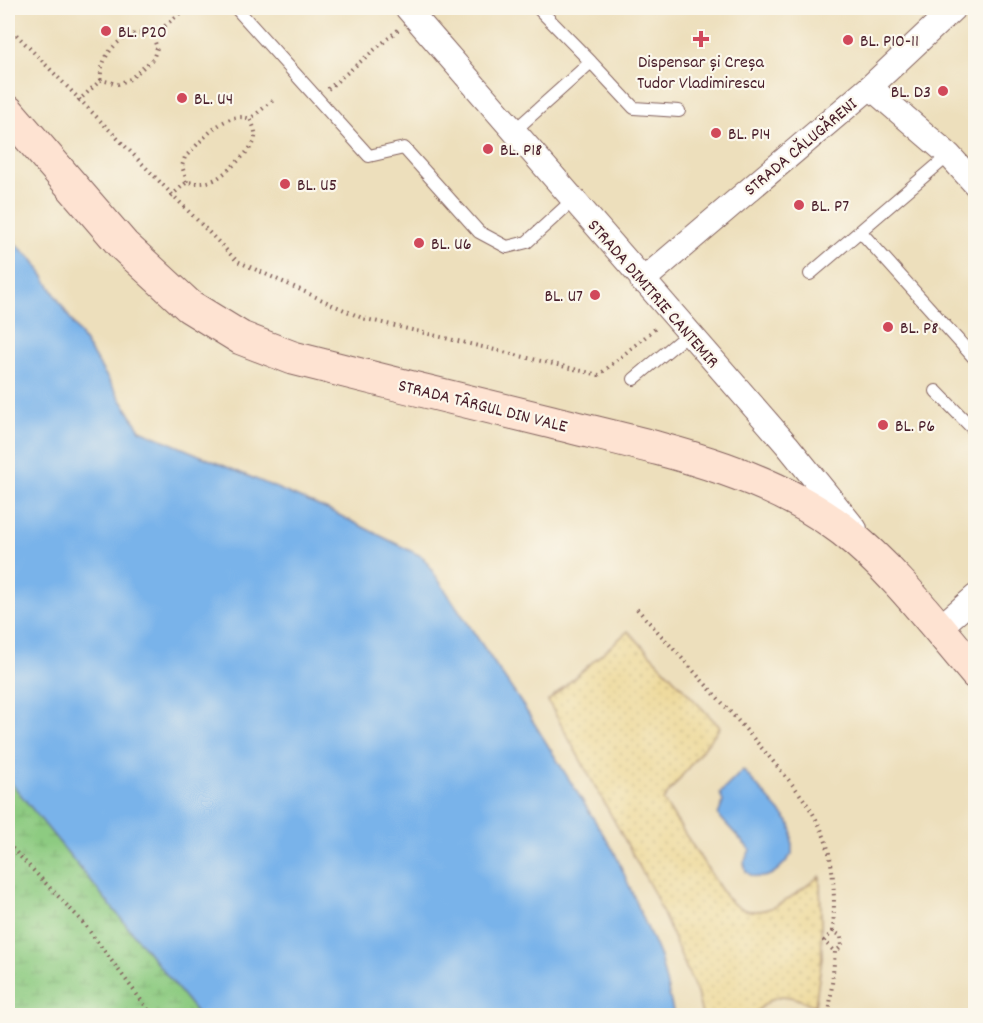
<svg xmlns="http://www.w3.org/2000/svg" width="983" height="1023" viewBox="0 0 983 1023" font-family="Dekko,sans-serif">
<style>
.wetland{fill:url(#wetland-marsh);stroke:#6c7556;stroke-width:1.5}
.sand{fill:url(#sand-dots);stroke:#9c7c64;stroke-width:1.5}
.water{fill:#79b3ea;stroke:#62698a;stroke-width:1.5}
.lines{fill:none;stroke-linecap:round;stroke-linejoin:round}
.lane-casing{stroke:#83625e;stroke-width:14}
.street-casing{stroke:#83625e;stroke-width:26}
.secondary-casing{stroke:#83625e;stroke-width:35}
.path{stroke:#83625e;stroke-width:4;stroke-dasharray:1.5 4.5;stroke-linecap:butt}
.lane{stroke:#fff;stroke-width:12}
.street{stroke:#fff;stroke-width:24}
.secondary{stroke:#fee3d2;stroke-width:33}
.poi-dot{fill:#d1495b;stroke:#fbf7ec;stroke-width:2}
.labels{text-anchor:middle;stroke-width:4.5;stroke-linejoin:round;paint-order:stroke}
.poi-label{font-size:18px;fill:#4a1f2b;stroke:#fbf7ec;text-anchor:start}
.street-label{font-size:18px;fill:#4a1f2b;stroke:#fbf7ec}
</style>
<defs>
<pattern id="wetland-marsh" width="20" height="14" patternUnits="userSpaceOnUse" patternTransform="scale(1.5)"><rect width="20" height="14" fill="#8dcb81"/><path d="M1 5h8M5 5V1M11 12h8M15 12V8" fill="none" stroke="#7bae70"/></pattern>
<pattern id="sand-dots" width="8" height="8" patternUnits="userSpaceOnUse" patternTransform="scale(1.5)"><rect width="8" height="8" fill="#eeda9e"/><path d="M2 2h.1M6 6h.1" fill="none" stroke="#cebb88" stroke-width="1.8" stroke-linecap="round"/></pattern>
</defs>
<rect width="100%" height="100%" fill="#fbf7ec"/>
<filter id="ink" filterUnits="userSpaceOnUse"><feTurbulence type="fractalNoise" baseFrequency=".0167" numOctaves="2"/><feDisplacementMap in="SourceGraphic" scale="12" xChannelSelector="R" yChannelSelector="G"/><feConvolveMatrix kernelMatrix="1 2 1 2 8 2 1 2 1" color-interpolation-filters="sRGB"/></filter>
<filter id="wash" filterUnits="userSpaceOnUse"><feTurbulence type="fractalNoise" baseFrequency=".008" numOctaves="4" result="noise"/><feDisplacementMap in="SourceGraphic" scale="24" xChannelSelector="R" yChannelSelector="G"/><feGaussianBlur stdDeviation="1.35" result="paint"/><feColorMatrix in="noise" values="0 0 0 0 0 0 0 0 0 0 0 0 0 0 0 0 0 1.4 0 .05"/><feComposite in="paint" operator="in"/></filter>
<g filter="url(#wash)">
<rect width="100%" height="100%" fill="#eddfbc"/>
<!-- wetland -->
<path class="wetland" d="M8,779L199,1015H8Z"/>
<!-- sand -->
<path class="sand" d="M628,631L720,727L663,800L726,897C757,931 791,896 820,876L822,958L815,1006C784,993 778,990 753,1015H702L697,993L654,893L548,701Z"/>
<!-- water -->
<path class="water" d="M8,237L34,261L140,430L335,513L423,557L524,707L615,853L660,957L674,1015H199L8,779Z
M743,770L789,822L792,831V854C780,870 765,886 746,872L744,862L750,850L718,815L723,802L720,793Z"/>
</g>
<g filter="url(#ink)">
<g class="lines">
<!-- lane casing -->
<g class="lane-casing">
<path id="lane" d="M236,8L369,156L404,148L479,232L507,247L527,242L573,200
M538,8L591,62
M515,130L591,62L634,108L679,111
M860,231L976,360
M810,274L949,155
M634,379L690,332
M936,391L976,432"/>
</g>
<!-- street casing -->
<g class="street-casing">
<path id="street" d="M407,8L787,445L855,529
M870,87L949,155L976,185
M642,281L870,87L954,8
M938,629L976,596"/>
</g>
<!-- secondary casing -->
<g class="secondary-casing">
<path id="secondary" d="M8,112L123,245L189,306L241,338L293,358C379,380 466,401 552,422C650,447 761,467 843,530C894,570 934,624 976,673"/>
</g>
<!-- path -->
<path class="path" d="M8,26L237,261L362,318L599,375L656,328
M101,80C98,55 127,24 153,36
M328,89L398,30
M78,101L101,80L118,84L130,79L153,59L157,48L153,36L186,8
M187,182L182,166L185,157C202,141 225,109 250,119
M171,196L187,182C196,183 203,184 211,181C221,179 250,151 254,142C257,133 254,127 250,119L276,98
M637,609C680,656 724,704 766,753C785,776 807,799 820,827C835,858 835,897 833,931L841,936L842,946L835,952L829,1016
M8,844L81,920L153,1016
M833,931L824,941L835,952"/>
<!-- lane -->
<use href="#lane" class="lane"/>
<!-- street -->
<use href="#street" class="street"/>
<!-- secondary -->
<use href="#secondary" class="secondary"/>
</g>
</g>
<!-- markers -->
<g class="poi-dot">
<circle cx="106" cy="31" r="6"/>
<path d="M698 30h6v6h6v6h-6v6h-6v-6h-6v-6h6z"/>
<circle cx="848" cy="40" r="6"/>
<circle cx="943" cy="91" r="6"/>
<circle cx="182" cy="98" r="6"/>
<circle cx="716" cy="133" r="6"/>
<circle cx="488" cy="149" r="6"/>
<circle cx="285" cy="184" r="6"/>
<circle cx="799" cy="205" r="6"/>
<circle cx="419" cy="243" r="6"/>
<circle cx="595" cy="295" r="6"/>
<circle cx="888" cy="327" r="6"/>
<circle cx="883" cy="425" r="6"/>
</g>
<g class="labels">
<!-- poi labels -->
<g class="poi-label">
<text x="118" y="37">BL. P20</text>
<text x="860" y="46">BL. P10-11</text>
<text x="701" y="67" text-anchor="middle">Dispensar și Creșa<tspan x="701" dy="21">Tudor Vladimirescu</tspan></text>
<text x="931" y="97" text-anchor="end">BL. D3</text>
<text x="194" y="104">BL. U4</text>
<text x="728" y="139">BL. P14</text>
<text x="500" y="155">BL. P18</text>
<text x="297" y="190">BL. U5</text>
<text x="811" y="211">BL. P7</text>
<text x="431" y="249">BL. U6</text>
<text x="583" y="301" text-anchor="end">BL. U7</text>
<text x="900" y="333">BL. P8</text>
<text x="895" y="431">BL. P6</text>
</g>
<!-- street labels -->
<g class="street-label">
<text transform="translate(800 146) rotate(-40)" y="6">STRADA CĂLUGĂRENI</text>
<text transform="translate(654 293) rotate(49)" y="6">STRADA DIMITRIE CANTEMIR</text>
<text transform="translate(483 405) rotate(14)" y="6">STRADA TÂRGUL DIN VALE</text>
</g>
</g>
<!-- margin -->
<rect width="983" height="1023" fill="none" stroke="#fbf7ec" stroke-width="30"/>
</svg>
